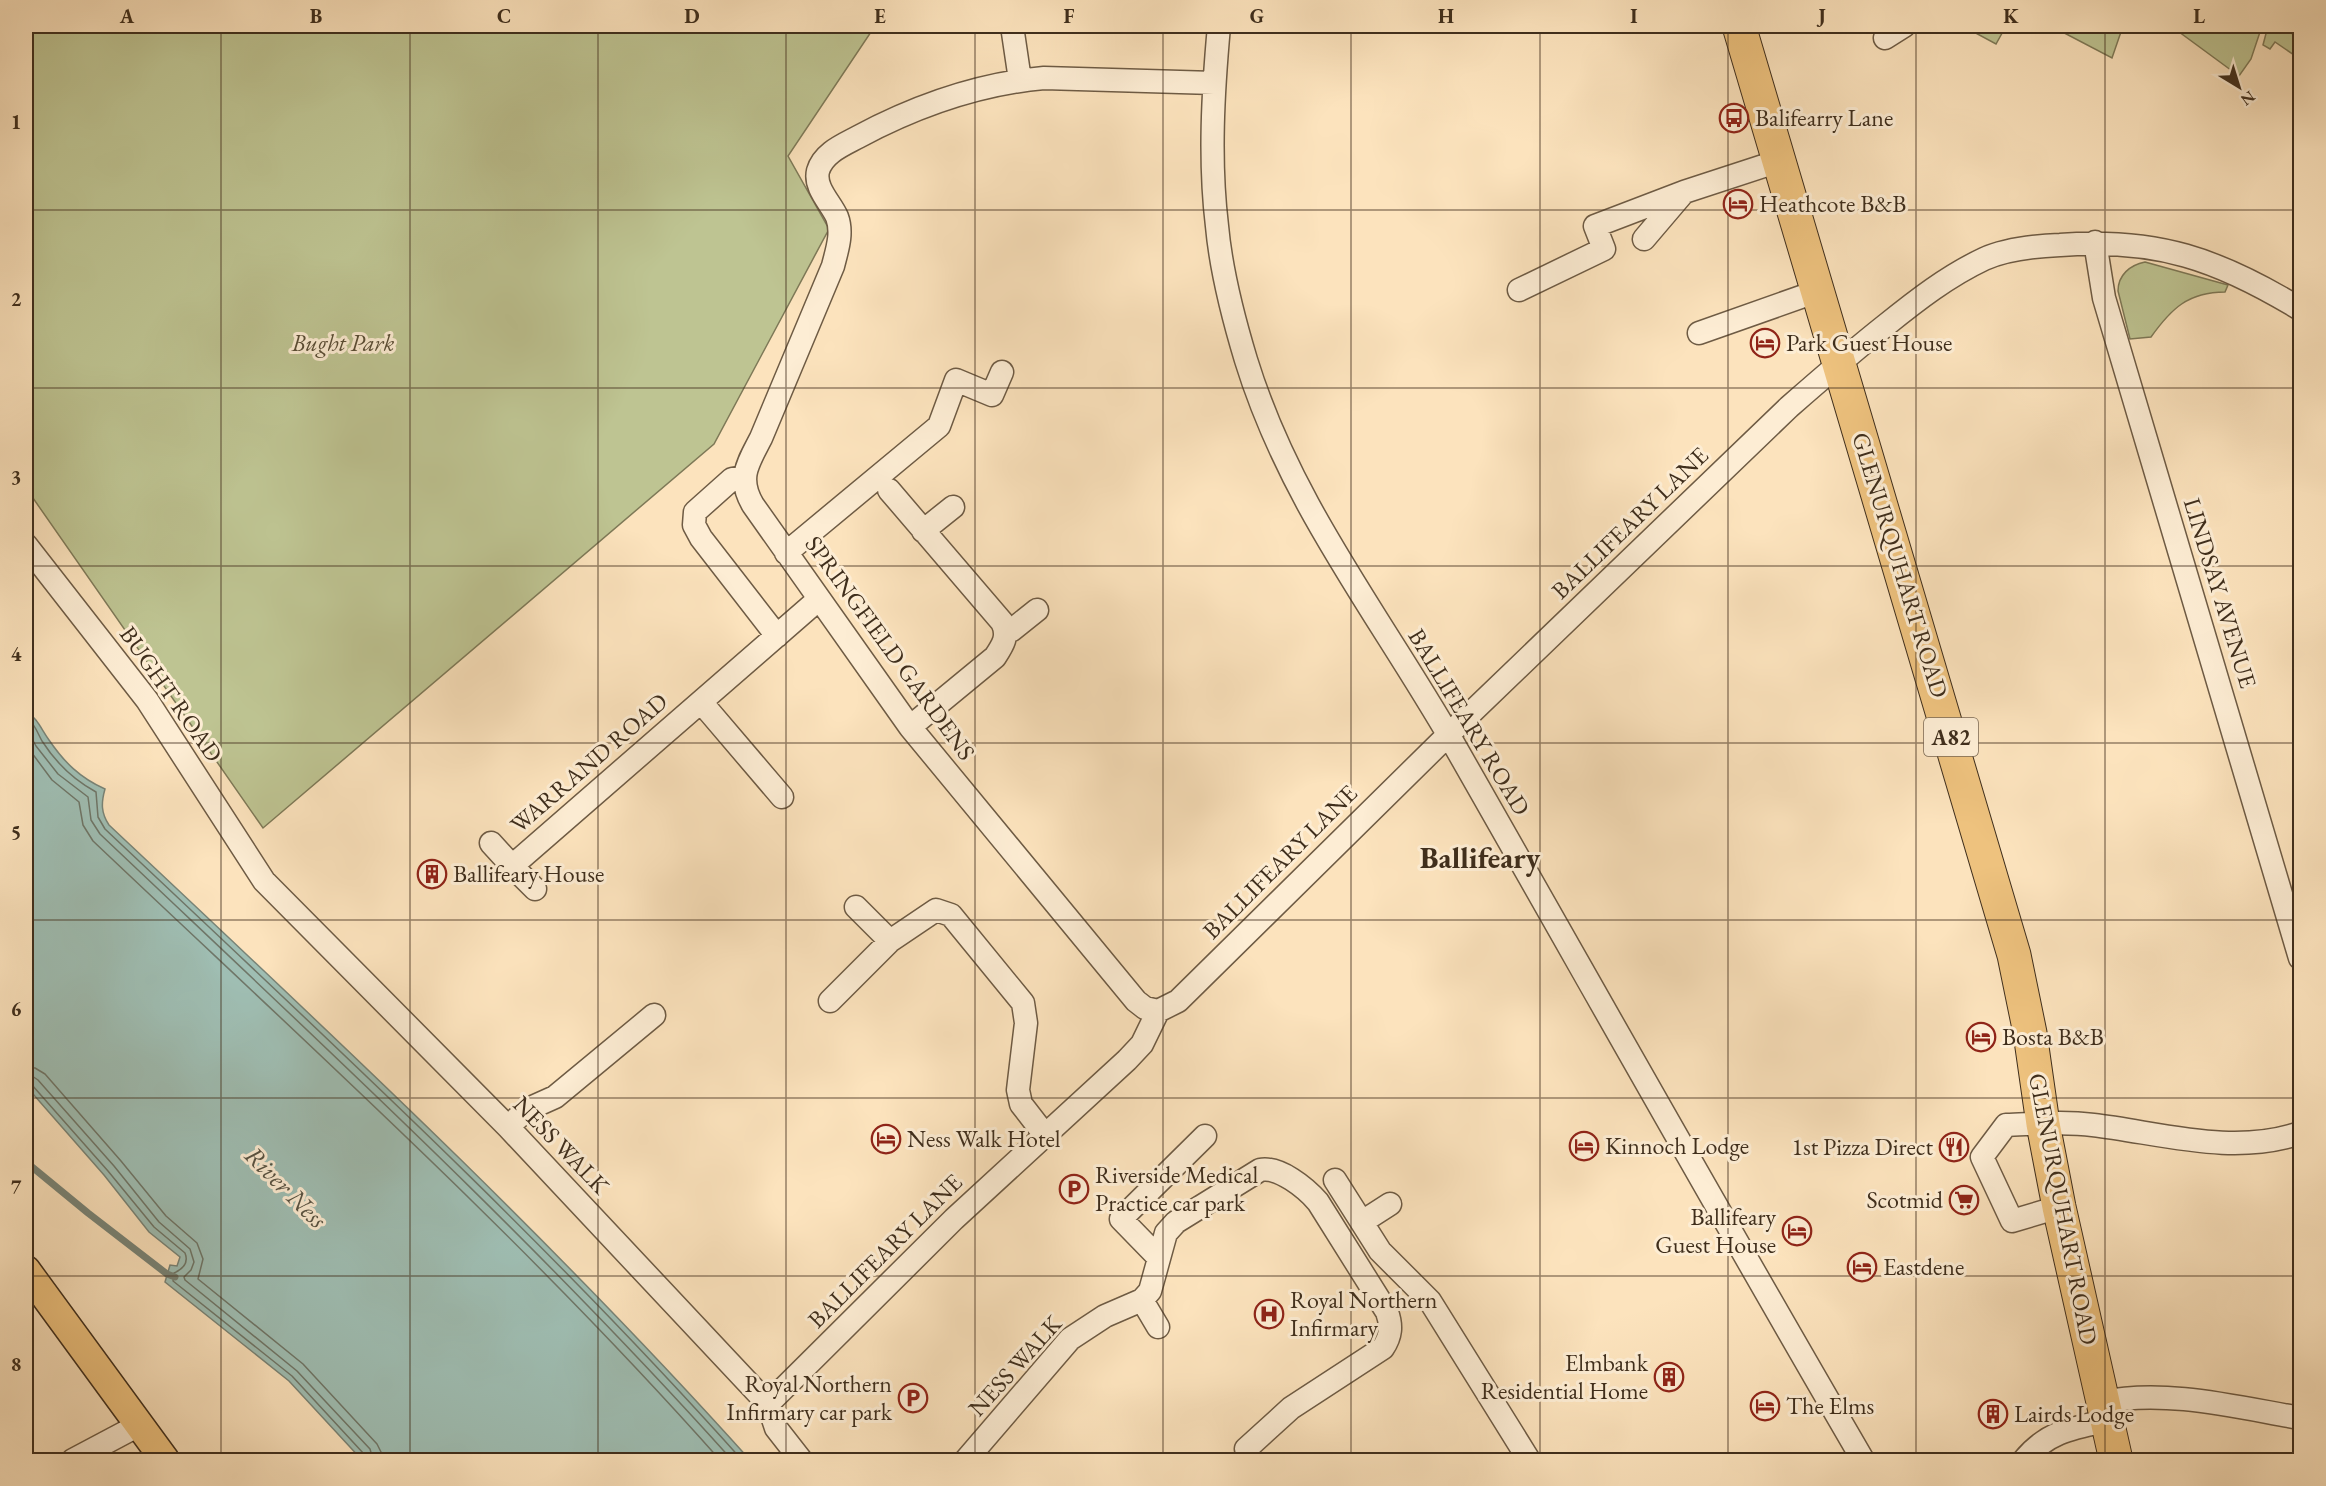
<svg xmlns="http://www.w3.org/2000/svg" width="2326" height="1486" viewBox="0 0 2326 1486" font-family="'EB Garamond',serif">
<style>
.green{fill:#bec492;stroke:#7e7957;stroke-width:1.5}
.water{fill:#9fbeb3;stroke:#798477;stroke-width:1.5}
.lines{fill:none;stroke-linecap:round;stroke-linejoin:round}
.shore{stroke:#6f7668;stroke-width:1.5}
.stream{stroke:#798477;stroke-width:7}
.minor-casing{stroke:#6e5b44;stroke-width:25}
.major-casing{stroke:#3f2e1c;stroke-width:31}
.highway-casing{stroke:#3f2e1c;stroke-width:35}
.minor{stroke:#fdedd4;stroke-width:22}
.major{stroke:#eec27e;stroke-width:28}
.highway{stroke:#eec27e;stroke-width:33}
.grid{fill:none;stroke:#3f2e1c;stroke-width:1.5;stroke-opacity:0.55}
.labels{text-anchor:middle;stroke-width:6;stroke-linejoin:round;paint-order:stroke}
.shield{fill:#fdedd4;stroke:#786753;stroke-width:1.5}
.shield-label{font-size:22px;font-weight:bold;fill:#3f2e1c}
.poi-label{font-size:24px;fill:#3f2e1c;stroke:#fdedd4;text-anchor:start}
.park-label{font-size:24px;font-style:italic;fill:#584c34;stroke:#fdedd4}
.street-label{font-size:24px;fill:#3f2e1c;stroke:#fdedd4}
.water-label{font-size:26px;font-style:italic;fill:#575242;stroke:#fdedd4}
.district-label{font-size:30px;font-weight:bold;fill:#3f2e1c;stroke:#fdedd4}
.neatline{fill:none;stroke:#3f2e1c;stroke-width:2}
.grid-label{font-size:20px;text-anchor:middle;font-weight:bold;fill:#3f2e1c}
</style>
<rect width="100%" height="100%" fill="#fce3bd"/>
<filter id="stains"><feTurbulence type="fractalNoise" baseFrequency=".00333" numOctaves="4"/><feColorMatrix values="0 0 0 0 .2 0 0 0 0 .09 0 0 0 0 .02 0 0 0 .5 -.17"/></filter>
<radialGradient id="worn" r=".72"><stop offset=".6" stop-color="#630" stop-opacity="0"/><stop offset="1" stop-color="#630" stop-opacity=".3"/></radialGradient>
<!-- green -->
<path class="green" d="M26,26H875L788,156L829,229L714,444L263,828L26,488Z
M1969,26H2006L1996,44L1970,30Z
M2051,26H2123L2112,58Z
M2171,26H2262L2251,59L2239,76Z
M2268,26L2300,36V59L2275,42L2270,49L2263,45Z
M2145,262L2228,285L2225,292C2188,292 2171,309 2151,337L2130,339L2118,291C2118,275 2130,265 2145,262Z"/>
<!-- water -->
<path class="water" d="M26,711C38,719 41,729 49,740C64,762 80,778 105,789C101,803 101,813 109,825C328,1031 549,1236 750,1460H362L289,1381L165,1282L170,1265L177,1266L180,1257L149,1232L104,1175L26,1086Z"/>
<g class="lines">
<!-- shore -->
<path class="shore" d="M26,718C35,724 37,732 42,741C56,763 74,780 96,792L98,817L105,829C322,1034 543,1237 742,1460
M26,728L36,746L58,774L88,797L91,820L100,834C315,1038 534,1239 732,1460
M26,745L52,780L79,802L83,825L93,841C306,1043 525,1240 720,1460
M26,1067L35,1068L45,1074L121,1161L166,1216L197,1243L203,1259L198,1279L303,1364L377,1444L381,1452L382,1460
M26,1076H32L38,1080L114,1166L159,1222L190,1249L194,1262L191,1270L184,1277L185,1280L297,1371L370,1449L373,1460
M26,1083L32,1085L108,1171L154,1227L185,1253C189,1263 183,1269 174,1273L173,1281L292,1376L364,1454L366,1460"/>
<!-- stream -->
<path class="stream" d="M26,1162L88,1213L167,1274L175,1277"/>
<!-- minor casing -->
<g class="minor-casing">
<path id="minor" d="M1012,26L1020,80
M1219,26C1213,92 1209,160 1217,226C1221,271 1233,317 1246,360C1290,503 1378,613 1452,741C1589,981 1724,1222 1863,1460
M1885,38L1904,26
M1644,239L1684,192L1779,161
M2095,242L2104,298L2300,958
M1519,290L1604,249L1595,226L1684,192
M1699,333L1818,291
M744,477L732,479L695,512L694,525L701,538L777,636
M889,490L1002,622C1009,636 1003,645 995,657L910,727
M923,531L953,507
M26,545L147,700L264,881L508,1127L768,1404L776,1428L801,1460
M786,553L939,426L956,380L992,395L1002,372
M1006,632L1012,630L1037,610
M701,702L782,797
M491,843L512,866
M535,889L512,866L819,599
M856,907L890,941L936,910L951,915L1023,1003L1026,1023L1018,1090L1021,1104L1045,1135
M830,1001L890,941
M1158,1011L1145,1008L1136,1001L910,727L753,505C737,478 748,463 761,438L833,266C837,250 843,233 837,217C831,203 814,188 818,171C823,153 843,145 858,137C916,106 978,84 1044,78L1214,83
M508,1127L526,1110L555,1097L654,1015
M1335,1180L1380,1251L1430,1301L1529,1460
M2059,1207L2012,1221L1982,1157L2006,1125C2035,1124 2064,1121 2093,1125C2161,1133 2233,1156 2300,1133
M1362,1222L1390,1204
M1158,1257L1121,1219L1205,1136
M1142,1300L1158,1327
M2102,1402C2166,1389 2236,1407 2300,1418
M768,1404L954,1219L1127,1060L1142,1044L1158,1011L1178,1001L1448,735L1789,407C1821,379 1853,351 1886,325C1917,300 1948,276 1984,259C2006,249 2036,246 2060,245C2157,238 2218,259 2300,309
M73,1460L139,1425
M966,1460L1070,1339L1105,1316L1142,1300L1150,1291L1166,1233L1176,1222L1260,1170C1279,1166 1306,1188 1318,1202L1387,1312C1392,1326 1391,1336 1383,1348L1291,1408L1246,1449
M2024,1460C2047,1432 2072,1428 2106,1421"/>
</g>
<!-- major casing -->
<g class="major-casing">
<path id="major" d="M26,1270L165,1460"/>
</g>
<!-- highway casing -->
<g class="highway-casing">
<path id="highway" d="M1739,26L2014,955L2030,1033L2043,1124L2059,1207L2116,1460"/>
</g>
<!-- minor -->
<use href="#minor" class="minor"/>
<!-- major -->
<use href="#major" class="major"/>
<!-- highway -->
<use href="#highway" class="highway"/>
</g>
<!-- grid -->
<path class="grid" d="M221,26V1460M410,26V1460M598,26V1460M786,26V1460M975,26V1460M1163,26V1460M1351,26V1460M1540,26V1460M1728,26V1460M1916,26V1460M2105,26V1460M26,210H2300M26,388H2300M26,566H2300M26,743H2300M26,920H2300M26,1098H2300M26,1276H2300"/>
<!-- icons -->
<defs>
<g id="bus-ring" transform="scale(1.5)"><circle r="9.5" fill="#fdedd4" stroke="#8f2418" stroke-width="1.5"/><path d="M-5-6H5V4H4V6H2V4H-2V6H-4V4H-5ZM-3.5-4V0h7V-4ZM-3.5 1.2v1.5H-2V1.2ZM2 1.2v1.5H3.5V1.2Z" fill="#8f2418"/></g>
<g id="hotel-ring" transform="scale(1.5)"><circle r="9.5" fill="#fdedd4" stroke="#8f2418" stroke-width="1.5"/><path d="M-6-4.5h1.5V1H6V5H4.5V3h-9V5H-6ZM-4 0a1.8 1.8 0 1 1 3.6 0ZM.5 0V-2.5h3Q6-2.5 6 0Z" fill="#8f2418"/></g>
<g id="building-ring" transform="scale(1.5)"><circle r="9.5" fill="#fdedd4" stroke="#8f2418" stroke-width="1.5"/><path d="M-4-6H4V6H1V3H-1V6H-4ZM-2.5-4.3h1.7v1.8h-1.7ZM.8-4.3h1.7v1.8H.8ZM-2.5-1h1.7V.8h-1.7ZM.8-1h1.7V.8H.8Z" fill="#8f2418"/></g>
<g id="restaurant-ring" transform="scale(1.5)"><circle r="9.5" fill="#fdedd4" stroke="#8f2418" stroke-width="1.5"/><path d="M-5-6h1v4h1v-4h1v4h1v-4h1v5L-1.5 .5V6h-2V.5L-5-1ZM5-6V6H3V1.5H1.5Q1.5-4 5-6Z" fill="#8f2418"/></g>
<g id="parking-ring" transform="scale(1.5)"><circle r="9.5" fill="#fdedd4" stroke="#8f2418" stroke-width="1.5"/><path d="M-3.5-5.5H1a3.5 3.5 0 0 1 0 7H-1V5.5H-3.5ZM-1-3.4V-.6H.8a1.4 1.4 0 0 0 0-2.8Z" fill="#8f2418"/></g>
<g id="supermarket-ring" transform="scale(1.5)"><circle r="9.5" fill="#fdedd4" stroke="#8f2418" stroke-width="1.5"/><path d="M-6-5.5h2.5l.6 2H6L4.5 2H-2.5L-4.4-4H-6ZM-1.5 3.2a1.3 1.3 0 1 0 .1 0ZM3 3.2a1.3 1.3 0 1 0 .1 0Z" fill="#8f2418"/></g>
<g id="hospital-ring" transform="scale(1.5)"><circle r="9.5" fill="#fdedd4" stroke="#8f2418" stroke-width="1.5"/><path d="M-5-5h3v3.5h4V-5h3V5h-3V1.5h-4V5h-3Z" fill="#8f2418"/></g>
</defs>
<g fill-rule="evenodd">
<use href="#bus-ring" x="1734" y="118"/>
<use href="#hotel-ring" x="1738" y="204"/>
<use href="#hotel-ring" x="1765" y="343"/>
<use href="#building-ring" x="432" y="874"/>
<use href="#hotel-ring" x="1981" y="1037"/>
<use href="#hotel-ring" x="886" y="1139"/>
<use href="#hotel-ring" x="1584" y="1146"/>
<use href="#restaurant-ring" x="1954" y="1147"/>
<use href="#parking-ring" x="1074" y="1189"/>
<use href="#supermarket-ring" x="1964" y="1200"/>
<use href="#hotel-ring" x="1797" y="1231"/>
<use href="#hotel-ring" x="1862" y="1267"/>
<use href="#hospital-ring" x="1269" y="1314"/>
<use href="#building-ring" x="1669" y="1377"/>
<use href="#parking-ring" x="913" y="1398"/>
<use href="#hotel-ring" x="1765" y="1406"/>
<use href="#building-ring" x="1993" y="1414"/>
</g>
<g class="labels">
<!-- shield labels -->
<rect class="shield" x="1924" y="718" width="54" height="38" rx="4.5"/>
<g class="shield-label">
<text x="1951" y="745">A82</text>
</g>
<!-- poi labels -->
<g class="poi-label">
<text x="1755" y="126">Balifearry Lane</text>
<text x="1759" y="212">Heathcote B&amp;B</text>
<text x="1786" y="351">Park Guest House</text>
<text x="453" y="882">Ballifeary House</text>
<text x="2002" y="1045">Bosta B&amp;B</text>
<text x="907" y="1147">Ness Walk Hotel</text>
<text x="1605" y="1154">Kinnoch Lodge</text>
<text x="1933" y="1155" text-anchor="end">1st Pizza Direct</text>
<text x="1095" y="1183">Riverside Medical<tspan x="1095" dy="28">Practice car park</tspan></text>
<text x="1943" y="1208" text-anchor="end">Scotmid</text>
<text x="1776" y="1225" text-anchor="end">Ballifeary<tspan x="1776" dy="28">Guest House</tspan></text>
<text x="1883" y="1275">Eastdene</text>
<text x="1290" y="1308">Royal Northern<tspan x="1290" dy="28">Infirmary</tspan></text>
<text x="1648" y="1371" text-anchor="end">Elmbank<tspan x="1648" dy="28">Residential Home</tspan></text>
<text x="892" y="1392" text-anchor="end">Royal Northern<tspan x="892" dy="28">Infirmary car park</tspan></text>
<text x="1786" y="1414">The Elms</text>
<text x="2014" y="1422">Lairds Lodge</text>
</g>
<!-- park labels -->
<g class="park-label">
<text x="343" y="351">Bught Park</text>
</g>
<!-- street labels -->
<g class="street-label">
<text transform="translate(1630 523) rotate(-44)" y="8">BALLIFEARY LANE</text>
<text transform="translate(1900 565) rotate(73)" y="8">GLENURQUHART ROAD</text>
<text transform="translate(2220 593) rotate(73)" y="8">LINDSAY AVENUE</text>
<text transform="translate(890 648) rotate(54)" y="8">SPRINGFIELD GARDENS</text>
<text transform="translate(171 694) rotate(55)" y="8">BUGHT ROAD</text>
<text transform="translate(1469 722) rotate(59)" y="8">BALLIFEARY ROAD</text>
<text transform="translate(589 763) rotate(-41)" y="8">WARRAND ROAD</text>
<text transform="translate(1280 862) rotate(-45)" y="8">BALLIFEARY LANE</text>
<text transform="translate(561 1145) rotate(46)" y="8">NESS WALK</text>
<text transform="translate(2063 1209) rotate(79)" y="8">GLENURQUHART ROAD</text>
<text transform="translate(885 1251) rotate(-45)" y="8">BALLIFEARY LANE</text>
<text transform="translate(1015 1366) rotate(-48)" y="8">NESS WALK</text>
</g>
<!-- water labels -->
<g class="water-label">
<text transform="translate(286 1187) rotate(45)" y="9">River Ness</text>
</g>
<!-- district labels -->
<g class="district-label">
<text x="1480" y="868">Ballifeary</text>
</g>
</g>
<!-- margin -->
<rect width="2326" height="1486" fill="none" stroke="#fce3bd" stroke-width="66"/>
<!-- north arrow -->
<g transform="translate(2239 87) rotate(142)" stroke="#fdedd4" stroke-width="4.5" paint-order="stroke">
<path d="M0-4.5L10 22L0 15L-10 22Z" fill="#3f2e1c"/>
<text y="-9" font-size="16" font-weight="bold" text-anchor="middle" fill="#3f2e1c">N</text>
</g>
<rect x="33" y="33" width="2260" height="1420" class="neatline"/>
<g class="grid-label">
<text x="127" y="23">A</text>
<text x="316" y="23">B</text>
<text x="504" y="23">C</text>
<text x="692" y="23">D</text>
<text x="880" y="23">E</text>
<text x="1069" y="23">F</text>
<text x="1257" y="23">G</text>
<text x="1446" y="23">H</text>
<text x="1634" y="23">I</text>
<text x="1822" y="23">J</text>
<text x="2011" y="23">K</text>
<text x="2199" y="23">L</text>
<text x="16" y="129">1</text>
<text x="16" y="306">2</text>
<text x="16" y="484">3</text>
<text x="16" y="661">4</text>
<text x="16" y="839">5</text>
<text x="16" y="1016">6</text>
<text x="16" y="1194">7</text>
<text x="16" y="1371">8</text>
</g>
<rect width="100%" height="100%" filter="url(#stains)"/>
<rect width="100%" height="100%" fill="url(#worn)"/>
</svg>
